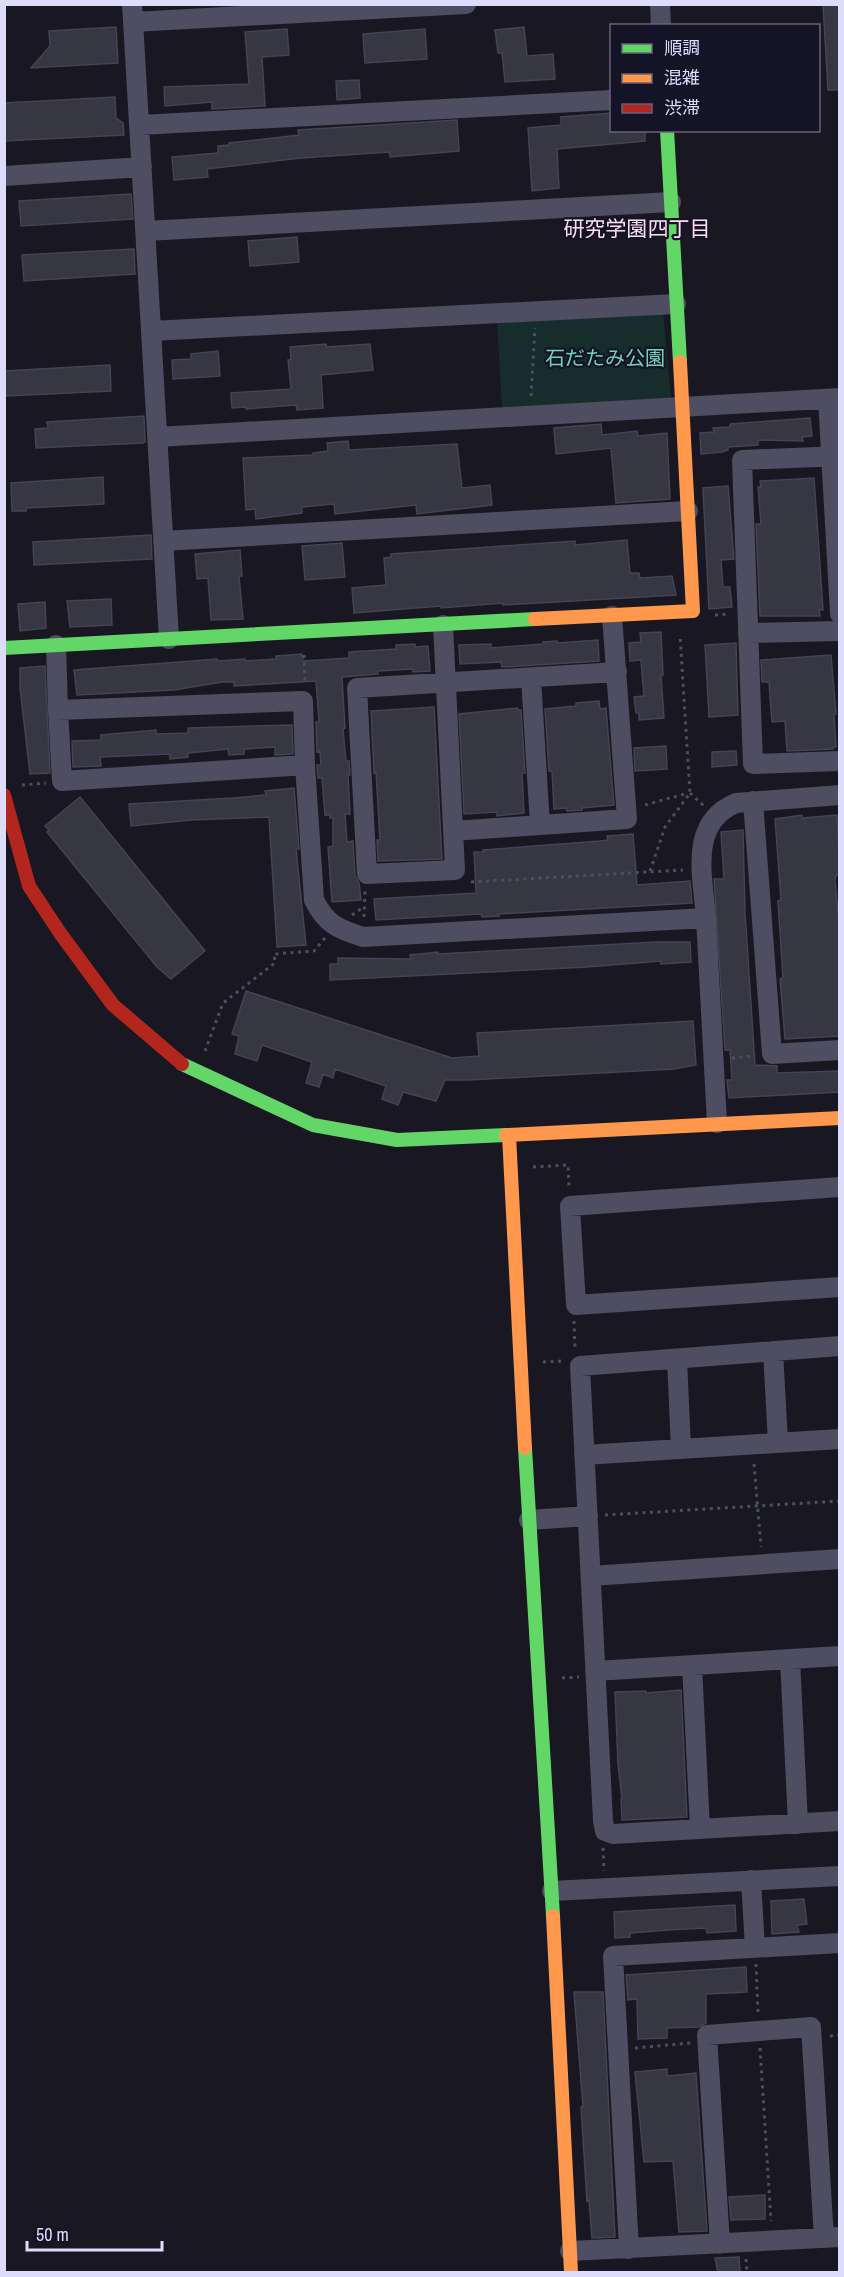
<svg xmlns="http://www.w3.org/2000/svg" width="844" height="2277" viewBox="0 0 844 2277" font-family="'Archivo Narrow','Noto Sans JP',sans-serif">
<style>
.green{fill:#162d2c}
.building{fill:#373643;stroke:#454354;stroke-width:1.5}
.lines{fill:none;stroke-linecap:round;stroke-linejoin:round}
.path{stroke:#48525e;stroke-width:3;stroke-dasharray:3 4.5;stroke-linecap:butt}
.street{stroke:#4e4d61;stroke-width:20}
.fast{stroke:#63d668;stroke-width:14}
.slow{stroke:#ff974d;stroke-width:14}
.jam{stroke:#b3261e;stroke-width:14}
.labels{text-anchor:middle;stroke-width:4.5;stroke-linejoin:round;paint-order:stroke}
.park-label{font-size:20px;fill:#6fd4b5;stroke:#151326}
.neighbourhood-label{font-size:21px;fill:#fbdef2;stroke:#151326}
</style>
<rect width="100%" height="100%" fill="#181722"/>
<!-- green -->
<path class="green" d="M663,310L671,399L502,410L497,321Z"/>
<!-- building -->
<path class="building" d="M823,4H840V90H828Z
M116,27L118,63L31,68L50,46L49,31Z
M524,27L527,56L553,54L555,79L505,82L502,53H498L495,30Z
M287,29L289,55L262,57L265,106L212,109V102L165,106L164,87L249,84L245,32Z
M425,29L427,59L365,63L363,34Z
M359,80L360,98L337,100L336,81Z
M115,97L116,118L123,123L124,135L4,141V103Z
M612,113V130H645V141L557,149L559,188L532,191L528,128L561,125V117Z
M457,120L459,151L390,157V152L301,158L207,169L208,177L174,180L172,157L218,153V146L229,145V143L299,135L298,130Z
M131,194L133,219L21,226L19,201Z
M297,237L299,262L250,266L248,241Z
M134,249L135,274L24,281L22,255Z
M326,344L327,347L370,344L373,370L321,375L323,408L297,410L296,405L246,409V407L232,408L231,393L291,389L288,360H291L290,347Z
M218,351L220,376L173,379L172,360L191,359V354Z
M110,365L111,391L6,396L4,371Z
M144,416L145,442L143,443L36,448L35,429L48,428L47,422Z
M810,418L812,436L802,437L803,441L758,440V445L728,447V450L722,452L701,454L700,433L714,432L713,428L730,427V424Z
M601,424L602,435L637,431L638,436L667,433L670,499L616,503L611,448L556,454L554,428Z
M348,441L349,450L457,444L462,488L490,485L492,505L417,514L416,505L335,514L334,504L302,507V513L256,519L255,509L246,510L243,458L313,455V453L328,451L327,443Z
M103,477L104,504L26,508V511H12L11,483Z
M814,478L823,610H819L820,616H760L756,524H761L758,487H761L760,481Z
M728,486L734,559L721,560L723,587H730L732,607L709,609L703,488Z
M151,535L152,559L34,565L33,542Z
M627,540L630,573H639L640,578L672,576L676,595L503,605V603L441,608V606L354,613L352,588L386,585L384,558L391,557V554L575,541V545Z
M342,543L345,577L305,580L302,546Z
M240,550L242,576H239L243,619L211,620L208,578L197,579L195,554Z
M111,599L112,625L70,627L67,601Z
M45,602L46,628L20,631L18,604Z
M661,632L663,675H661L664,718L639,720V713H636L634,697L644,696L641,660L630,661L629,643L641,642L640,633Z
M598,640L599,661L502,667L501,662L460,664L459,645L491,644V648L543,644V642L557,641V643Z
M736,643L738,715L709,717L705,645Z
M415,644V647L428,646L430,671L413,672V669L378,671V674L342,677L345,728L343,729L346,761H349L350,775H348L350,814H345L347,842L353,841L355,875L359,883L361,900L332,902L328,847L333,846V818H330V815H325L322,778H318L317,765H321L320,751L317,752L316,722H319L316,681L234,686V682H222L174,690L77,695L74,670L217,659V661L245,659V661L276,659V656L302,654L303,661L349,658V652L396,649V645Z
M831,655L836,714H834L836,747H833V749L787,751L785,721L772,722L769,682H762L761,660Z
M45,666L50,773L30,774L20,688V668Z
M599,701L600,709L606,708L614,805L582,808V810L567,811L566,808L554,809L552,771H549L545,709L576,706V703Z
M434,707L442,859L378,861L377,840H380L376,772L374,773L371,711Z
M517,708L518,710H521L525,773H522L524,813L497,816V812L464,814L459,714Z
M292,725L293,754L275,755V747L244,749V754L229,755L228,749L188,753V757L170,759V754L100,757L101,766L73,767L72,741L101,740V735L156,730V734L188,733V728Z
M666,746L667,769L635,771L634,748Z
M736,751L737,765L712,767V752Z
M294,788L299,849H296L306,945L277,947L269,817L191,820L131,826L129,804L233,798L266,795L265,791Z
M80,797L205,951L171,979L157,967L47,832L49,830L45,826Z
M802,815V818L837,815L840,875H836L835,880L840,937V1036L785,1039L780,979L783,978L778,901L781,900L775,819Z
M743,830L745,913L755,1065L777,1066V1073L840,1071V1092L729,1098L727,1080H732L730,1050H725L714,879H724L721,832Z
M633,834L637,885L690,881L692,903L499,914V916L482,917L481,914L376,920L374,899L476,893L474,852H484L483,850L600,841L608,840L607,836Z
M656,942H690L691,962L661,964V961L587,967L330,980V964H338V958L411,959L410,955L438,952V954Z
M246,991L452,1058L479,1056L477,1033L693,1021L696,1065L674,1069L469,1080H445L436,1101L403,1092L398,1105L382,1099L386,1086L335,1069L333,1078L323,1074L319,1087L306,1083L312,1062L262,1045L257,1061L235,1054L239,1036L232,1034Z
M681,1690L687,1817L622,1820L621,1799H622L618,1764L615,1692L646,1691V1693Z
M804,1899L807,1924L797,1925L799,1932L772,1934L771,1901Z
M735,1905L736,1931L707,1933L706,1928L668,1930L630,1933V1937L615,1938L614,1912Z
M746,1967L747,1992L706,1994V2023L699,2027L667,2028V2038L638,2039L637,1999L628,2000L626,1975Z
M574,1992H603L615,2237L592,2238L589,2200L587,2201L581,2107H583Z
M667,2069V2076L696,2073L707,2231L679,2232L673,2161L644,2162L635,2072Z
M765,2195V2219L731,2220L729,2197Z
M739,2257L740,2272H718L715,2258Z"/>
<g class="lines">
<!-- path -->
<path class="path" d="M531,396L535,328
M715,615L729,614
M304,655L305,684
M22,785L46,783
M690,793L704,806
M645,805L688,793
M650,871L665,827L690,793L680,635
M471,882L683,870
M352,915L364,907
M364,917L365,891
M205,1051L223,1003L275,963L274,954L314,951L325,938
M732,1058L755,1056
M533,1167L568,1165L569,1189
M574,1321L575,1348
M543,1362L563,1361
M754,1464L761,1547
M605,1515L840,1501
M562,1678L579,1677
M603,1848L604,1871
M756,1964L758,2012
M830,2036L840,2035
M635,2048L691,2043
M760,2048L771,2221
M746,2259L747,2272"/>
<!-- street -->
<path class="street" d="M132,4L169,639
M660,4L661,26
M133,22L466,4
M140,125L612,100
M4,176L142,167
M146,231L671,202
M151,331L676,304
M828,399L840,614
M157,437L840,398
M840,456L742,460L753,764L840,761
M163,541L688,511
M443,625L455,870L367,874L357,688L617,672
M748,633L840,631
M56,645L58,710L303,701L305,765L314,900C326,924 338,929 363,937L706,918C703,877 688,823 736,803L840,795
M531,678L540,825
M58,710L62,781L305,765
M753,801L772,1054L840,1050
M453,831L627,819L612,616
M706,918L717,1123
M840,1187L570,1206L576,1305L840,1287
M840,1346L580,1366L603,1821L605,1831L613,1834L840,1821
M773,1351L778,1443
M677,1359L681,1449
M584,1455L840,1439
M529,1520L588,1516
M591,1576L840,1559
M790,1659L798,1824
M692,1665L700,1829
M595,1671L840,1656
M751,1880L755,1948
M552,1891L840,1876
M720,2244L707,2035L811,2027L824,2238
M629,2249L613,1956L840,1943
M570,2251L840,2237"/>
<!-- fast -->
<path class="fast" d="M667,130L680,362
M4,648L535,619
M182,1064L313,1125L397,1140L506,1135
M525,1448L553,1916"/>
<!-- slow -->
<path class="slow" d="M535,619L693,611L680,362
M506,1135L840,1118
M509,1135L525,1448
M553,1916L571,2272"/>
<!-- jam -->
<path class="jam" d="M4,795L29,886L60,933L113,1005L182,1064"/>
</g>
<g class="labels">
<!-- park labels -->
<g class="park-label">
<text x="605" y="365">石だたみ公園</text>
</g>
<!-- neighbourhood labels -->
<g class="neighbourhood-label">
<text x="637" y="236">研究学園四丁目</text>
</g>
</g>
<!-- border -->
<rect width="844" height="2277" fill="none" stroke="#dedcfb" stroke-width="12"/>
<!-- legend -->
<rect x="610" y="24" width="210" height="108" fill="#151326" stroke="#65637b" stroke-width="1.5"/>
<rect x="622" y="44" width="30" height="9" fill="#63d668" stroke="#65637b" stroke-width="1.5"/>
<text x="664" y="54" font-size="18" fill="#dedcfb">順調</text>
<rect x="622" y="74" width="30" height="9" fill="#ff974d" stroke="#65637b" stroke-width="1.5"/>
<text x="664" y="84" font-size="18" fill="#dedcfb">混雑</text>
<rect x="622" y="104" width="30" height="9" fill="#b3261e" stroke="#65637b" stroke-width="1.5"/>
<text x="664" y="114" font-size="18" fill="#dedcfb">渋滞</text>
<!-- scale -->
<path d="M27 2241v9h135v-9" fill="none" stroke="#dedcfb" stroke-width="3"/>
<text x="36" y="2241" font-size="18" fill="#dedcfb" stroke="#151326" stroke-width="4.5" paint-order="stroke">50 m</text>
</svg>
